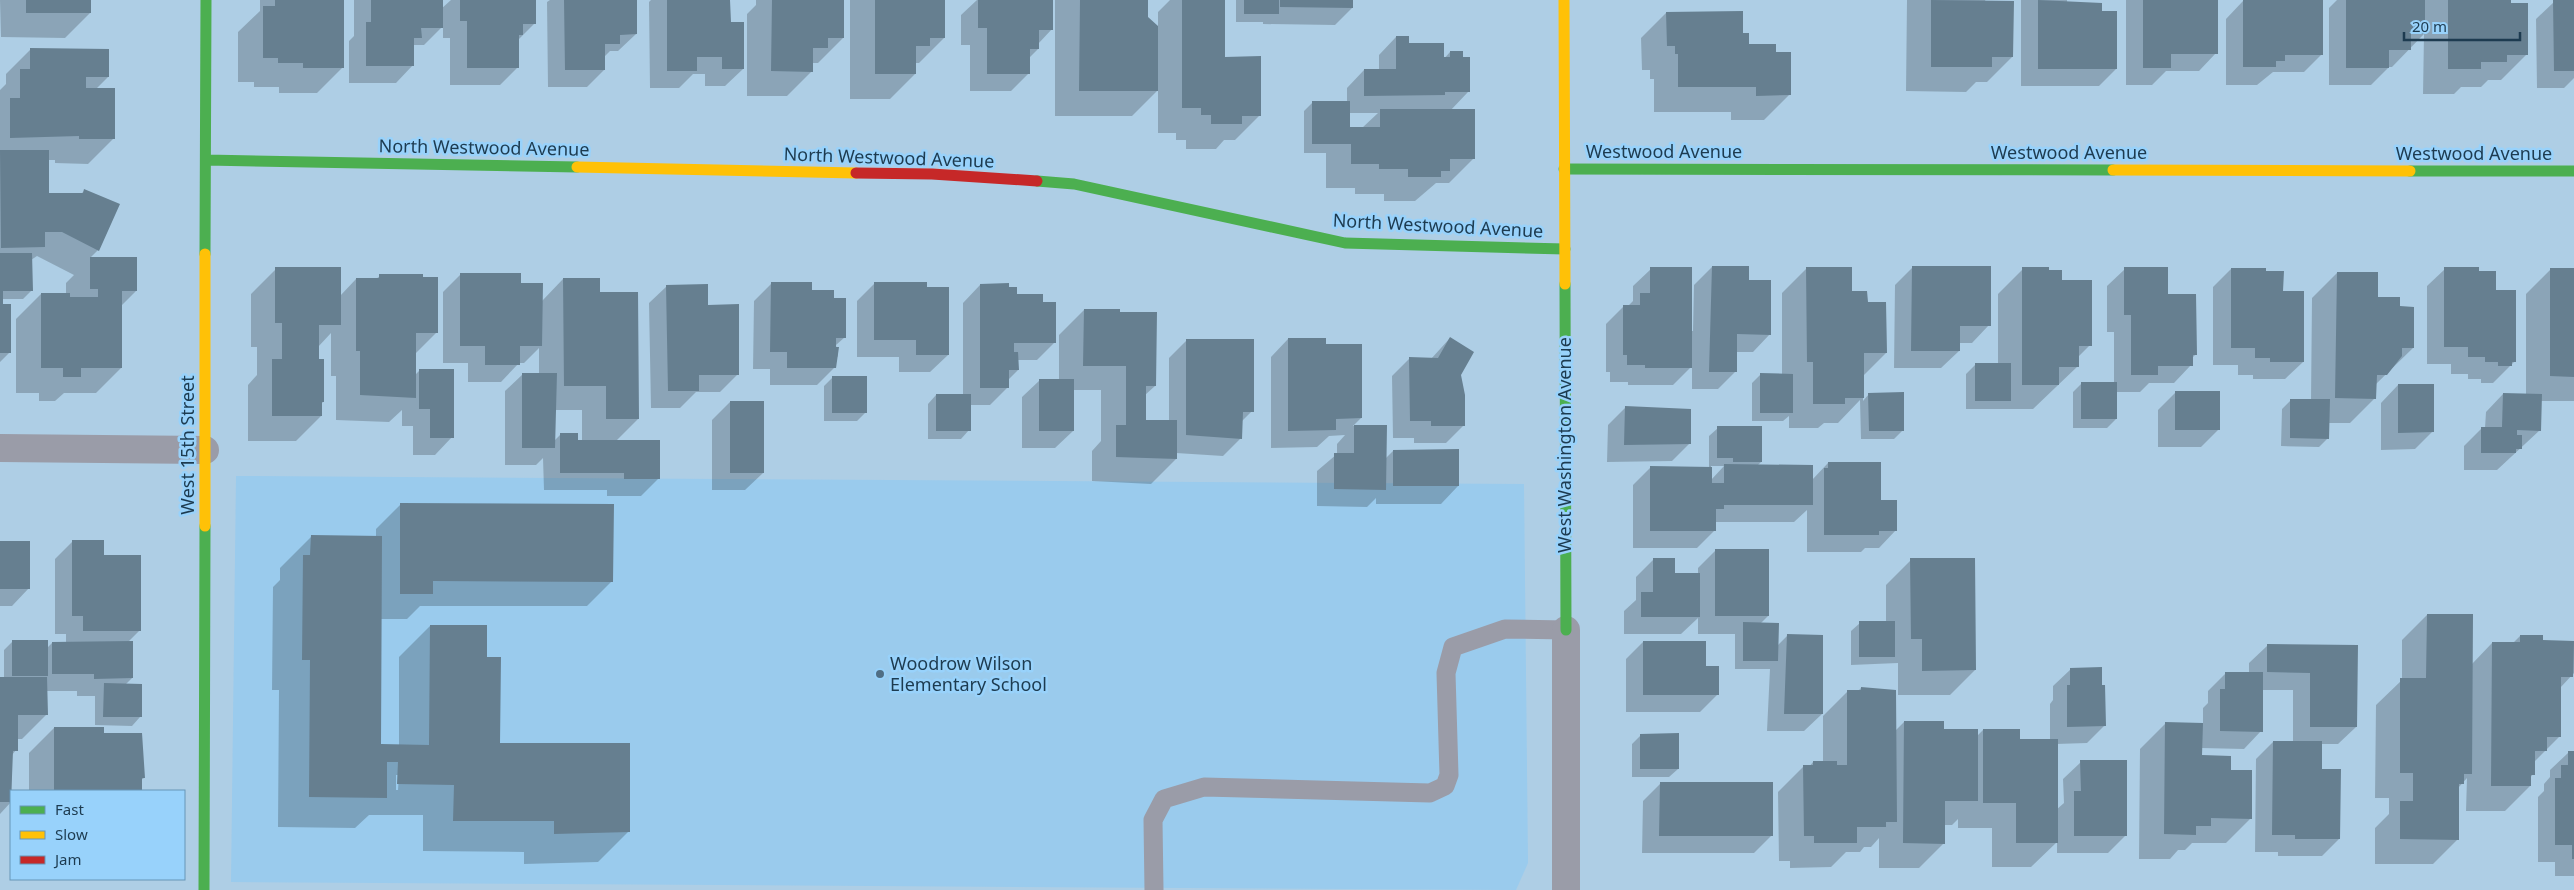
<svg xmlns="http://www.w3.org/2000/svg" width="2574" height="890" viewBox="0 0 2574 890" font-family="'Noto Sans',sans-serif">
<style>
.built{fill:#9acbed}
.shadow{fill:#0003;fill-rule:evenodd}
.building{fill:#667f90}
.lines{fill:none;stroke-linecap:round;stroke-linejoin:round}
.lane{stroke:#9a9ca8;stroke-width:19}
.street{stroke:#9a9ca8;stroke-width:28}
.fast{stroke:#4caf50;stroke-width:11}
.slow{stroke:#ffc107;stroke-width:11}
.jam{stroke:#c62828;stroke-width:11}
.poi-dot{fill:#506e84;stroke:#98d2fb;stroke-width:2}
.labels{text-anchor:middle;stroke-width:5;stroke-linejoin:round;paint-order:stroke}
.street-label{font-size:18px;fill:#1d3b50;stroke:#98d2fb}
.poi-label{font-size:18px;fill:#1d3b50;stroke:#98d2fb;text-anchor:start}
</style>
<rect width="100%" height="100%" fill="#aecee5"/>
<!-- built -->
<path class="built" d="M236,476L1524,484L1528,863L1516,890L231,882Z"/>
<!-- shadow -->
<path class="shadow" d="M0,0H90V13L65,38L1,37Z
M260,0H342V68L317,93H279V87H254V82H238V32L260,11Z
M354,0H441V9L451,0H535V23L517,41V68L500,85H450V38H443V26L424,45H413V65L396,83H349V41L354,36Z
M550,0H636V34L618,51H610L604,57V70L587,87H548L547,2Z
M651,0H729L730,23L743,69L725,86H705V74H693L679,88H650L649,2Z
M756,0H843V38L818,63H812V71L787,96H747V14L756,5Z
M850,0H944V38L919,63H915V74L890,99H850Z
M977,0H1052V29L1038,44V49L1029,58V73L1011,91H970V45H961V15Z
M1055,0H1147V18L1158,28V12L1170,0H1224V58L1260,115L1235,140H1224L1216,149H1186V140H1176V133H1158V90L1132,116H1055Z
M1236,0H1352V8L1335,25L1263,24V22H1236Z
M1907,0H1985L2012,57L1987,82H1976L1966,92L1906,91Z
M2021,0H2067V4L2101,12L2116,69L2099,86H2021Z
M2126,0H2216V53L2199,71H2166L2152,85H2126Z
M2306,0L2322,54L2304,72H2273L2257,85H2226V19L2243,1Z
M2337,0H2510L2526,55L2501,80H2488L2481,87H2461L2454,94H2423L2424,34L2392,67H2389L2371,85H2329V8Z
M2554,2H2574V78L2564,88H2537L2536,19Z
M1666,13L1742,34L1748,46L1775,53L1789,95L1764,120H1731V112H1654V79H1650V70H1642L1641,38Z
M1396,37L1443,60L1450,52L1461,58L1468,92L1450,111L1474,158L1449,183H1436L1415,201H1384V194H1355V188H1326V153H1304V111L1313,102H1347V88L1364,70H1379V55ZM1349,113H1378L1362,128L1349,131Z
M31,49L108,77L95,90L113,139L88,164L55,163V160H48V194H81L85,190L98,250L90,258L136,291L121,306V368L96,393H64L55,401H39V393H16V319L41,294H66V283L74,275L37,256L31,260L32,290L23,299H2L10,352L0,362V90L6,84V74Z
M1712,267L1770,334L1753,352H1735V372L1718,389H1692V366L1673,385H1628V382H1610V372H1606V324L1624,306H1628L1633,301V286L1651,269L1691,331H1693L1694,285Z
M1913,267L1989,325L1972,343H1959V351L1941,368H1894L1895,285Z
M1807,268L1867,303L1886,353L1863,376V401L1869,394L1903,430L1894,439H1861L1860,400L1838,423H1824L1818,428H1789V416L1783,421H1752V383L1761,374L1782,375V293Z
M276,269L340,296L356,279H376L380,276L437,332L414,355V376L419,371L452,437L435,455H413V426H402V410L389,422L336,420V376H331V333L318,347L323,402L321,404V416L296,441H248V385L257,375V347H251V294Z
M2023,269L2048,271L2090,345L2078,357V366L2033,409H1966V374L1975,365H1998V294Z
M2125,269L2166,295L2196,354L2191,359V365L2174,383H2149L2140,392H2116V419L2107,428H2073V392L2082,383H2114V332H2107V286Z
M2231,269L2265,272L2282,293L2303,362L2285,379H2253V375H2238V365H2213V287Z
M2445,269L2478,272L2495,292L2515,361L2493,383H2481V379H2468V374H2451V364H2427V286Z
M2551,269H2574V401H2540V430L2497,470H2464V446L2482,428H2485L2486,412L2503,394L2526,395V294Z
M2337,273L2377,298L2399,307L2413,348L2375,385V398L2350,423H2328V438L2319,447L2281,446L2282,409L2291,400H2311L2312,298Z
M461,274L520,284L542,301L563,279L599,293L638,419L615,442L659,478L641,496H607V490H544L543,458L536,465H505V391L523,374H539V348L524,363H519L501,382H468V363H443V292ZM555,410H582V442L560,435L554,441Z
M875,283L926,288L948,355L930,372H899V357H857V301Z
M771,284L811,292L833,300L845,337L836,345L838,356L835,359V367L817,385H770V369H753L754,301Z
M980,285L1008,288L1055,342L1037,360H1017L1018,370L1008,380V387L990,405H969V430L961,439H928V404L936,395H963V303Z
M667,286L738,374L720,392H696L680,408H651L649,303Z
M1084,310L1155,386L1145,395V422H1169V358L1187,340L1252,411L1241,422V438L1223,456L1176,453V459L1151,484L1092,481V451L1101,441V390H1073V431L1055,448H1022V397L1040,380H1059V335Z
M1450,338L1459,375L1464,425L1446,443H1414V438H1393L1392,376L1410,358L1431,359Z
M1288,339L1325,345L1361,418L1353,426H1386L1385,459L1393,451L1458,486L1441,504H1376V498L1367,507L1317,506V471L1337,454V444L1345,435L1329,436L1317,447L1271,448V357Z
M833,377L866,412L857,421H824V386Z
M2398,385L2432,432L2415,449L2381,450V403Z
M2175,393L2219,429L2201,447H2158V410Z
M730,402L763,473L745,490H712V420Z
M1625,408L1690,443L1672,461L1607,462L1608,425Z
M1718,428L1761,462L1757,466L1812,480L1828,463L1879,502L1896,530L1879,548H1865L1861,552H1807V510L1794,522H1715V530L1697,548H1633V485L1651,467L1709,468V436ZM1711,466H1724L1711,480Z
M401,504L612,581L587,606H420L407,619H380V746H399V657L430,626L486,659L499,744L629,831L598,862L524,864V852L423,851V815H369L355,828L278,827L279,690H272L273,587L280,580V568L311,537H376V529ZM396,775H399L398,790H396Z
M0,541L29,588L12,606H0Z
M73,541L103,556L140,630L128,642L132,678L125,685L140,717L132,726L95,725V696H77V691H46L47,714L22,739H16V750L12,755L11,802L0,814V678H4V650L13,641L47,648L52,643H66V634H55V559Z
M1715,551L1768,616L1760,624L1777,646L1788,635L1822,714L1804,731H1767L1770,669H1735V634H1698V618L1681,634H1624V611L1636,600V577L1654,559L1674,574H1698V568Z
M1911,560L1975,670L1950,695H1898V663L1851,665V631L1860,623H1886V585Z
M2427,615L2472,664L2492,643H2513L2520,636L2542,641L2574,642V673L2560,688V736L2533,763V774L2530,778V786L2505,811H2466L2467,778L2458,788V839L2433,864H2375V828L2389,814V798H2375L2376,705L2402,680V640Z
M1643,642L1704,668L1717,695L1700,712H1626V659Z
M2267,646H2357L2356,727L2338,744H2321V770L2339,839L2322,856H2278V852H2255L2256,759L2273,742H2293V690H2261V731L2244,749L2201,748V756L2230,771L2251,818L2226,843H2192L2185,850H2178L2170,859H2139L2140,749L2165,724H2203V708L2208,703V691L2226,673H2249V663Z
M2071,669L2104,726L2087,743L2056,744V810L2064,803L2063,779L2081,762L2126,835L2108,853H2057V842L2031,867H1992V828H1958V819L1952,825H1944V843L1919,868H1879V838L1871,847H1864L1860,852H1846L1831,867L1790,868V861H1779L1778,792L1803,767H1809L1813,762H1823V716L1848,691H1858L1861,688L1895,731L1904,722L1977,736L1983,730L2018,740H2050V704L2053,700V686Z
M54,728L103,734L144,778L141,780V791H29V753Z
M1641,735L1678,769L1669,777H1632V744Z
M2568,753H2574V876H2555V862H2538V797L2544,791V784L2550,777V770Z
M1661,783L1771,836L1754,853H1642L1643,801Z"/>
<!-- building -->
<path class="building" d="M26,0H91V13H26Z
M275,0H344V68H303V63H278V58H263V6H275Z
M371,0H443V28H421L422,38H414V66H366V22H371Z
M460,0H536V24H523V35H519V68H467V21H460Z
M564,0H637V34L620,35V44H605V70H565Z
M667,0H730L731,22H744V69H722V57H697V71H667Z
M772,0H844V38H828V48H813V72L771,71Z
M875,0H945V38H930V46H916V74H875Z
M978,0H1053V30H1039V49H1030V74H987V28H978Z
M1080,0H1148V17L1158,26V91H1079Z
M1182,0H1225V57L1261,56V116H1242V124H1211V115H1201V108H1182Z
M1244,0H1279V14H1244Z
M1280,0H1353V8L1280,7Z
M1931,0L2014,1L2013,57H1992V67H1931Z
M2038,0L2102,3V11H2117V69H2038Z
M2143,0H2218V54H2171V68H2143Z
M2243,0H2323V55H2285V61H2276V67H2243Z
M2346,0H2425V34H2411V50H2389V68H2346Z
M2448,0H2511V3H2528V55H2507V62H2481V69H2448Z
M2553,0H2574V71H2554Z
M1743,11V33H1749V44H1776V52H1791V95L1756,96V87H1678V54H1675V46H1667L1666,12Z
M1396,36H1409V43H1444V57H1450V51H1463V57H1470V92H1445V95L1364,96V69H1396Z
M30,48L109,49V77H86V88H115V139H79V136L10,138V98H20V69H30Z
M1312,101H1350V127H1380V109H1475V159H1450V171H1441V177H1408V169H1379V164H1351V144H1312Z
M0,150H49V193H83L84,189L120,204L99,251L62,232H45V247L1,248Z
M0,253H32L33,291H3V304H11V353H0Z
M90,257H137V291H122V368H81V377H63V368H41V293H70V297H98V289H90Z
M1712,266H1749V280H1771V335L1737,334V372H1709Z
M1912,266H1991V326H1960V351H1911Z
M275,267H341V325H319V359H324V402H322V416H272V359H282V323H275Z
M1650,267H1692V368H1645V365H1627V355H1623V305H1640V293H1650Z
M1806,267H1852V291H1867L1868,302H1886L1887,353H1864V398H1845V404H1813V362H1807Z
M2022,267H2049V270H2062V280H2092V346H2079V367H2059V385H2022Z
M2124,267H2168V294H2196L2197,355H2193V366H2158V375H2131V315H2124Z
M2444,267H2479V271H2496V290H2516V362H2512V366H2498V362H2485V357H2468V347H2444Z
M2231,268H2266V271H2284L2283,291H2304V362H2270V358H2255V348H2231Z
M2550,268H2574V377L2550,376Z
M2337,272H2378V297H2400V306L2414,307V348H2402V356L2387,375H2377L2376,399L2335,398Z
M460,273H521V283H543L542,346H520V365H485V346H460Z
M379,274H423V277H438V333H416V398L360,395V351H356V278H379Z
M563,278H600V292H638L639,419H606V386H564Z
M771,282H812V290H834V298H846V338H836V347H839L836,368H787V352H770Z
M874,282H927V287H949V355H916V340H874Z
M1009,283V287H1017V294H1043V302H1056V343H1014V352H1018L1019,370H1009V388H980V284Z
M708,284V305L739,304V375H699V391H668L666,285Z
M1084,309H1120V312H1157L1156,386H1146V420H1177V459L1116,457V425H1126V366H1083Z
M1450,337L1474,352L1461,375L1465,395V426H1431V421H1410L1409,357L1438,358Z
M1288,338H1326V344H1362V418L1336,419V430L1288,431Z
M1186,339H1254V412H1243L1242,439L1186,435Z
M1975,363H2011V401H1975Z
M419,369H454V438H430V409H419Z
M522,373H557L555,448H522Z
M1760,373L1793,374V413H1760Z
M832,376H867V413H832Z
M1039,379H1074V431H1039Z
M2081,382H2117V419H2081Z
M2398,384H2434V432L2398,433Z
M2175,391H2220V430H2175Z
M1904,392V431H1869L1868,393Z
M2503,393L2542,394L2541,431L2517,430V435H2522V449H2516V453H2481V427H2502Z
M936,394H971V431H936Z
M2290,399H2330L2329,439L2290,438Z
M730,401H764V473H730Z
M1625,406L1691,409V444L1624,445Z
M1354,425H1387L1386,490L1334,489V453H1354Z
M1717,426H1762V462H1733V458H1717Z
M560,433H578V440H660V479H624V473H560Z
M1459,449V486H1393V450Z
M1828,462H1881V500H1897V531H1879V535H1824V468H1828Z
M1724,464L1813,465V505H1724V509H1716V531H1650V466L1712,467V483H1724Z
M400,503L614,504L613,582L433,581V594H400Z
M311,535L382,536L381,744L429,745L430,625H487V657H501L500,743H630V832L554,834V821H453L454,785L397,784L398,762H387V798L309,797L310,660H302L303,555H310Z
M72,540H104V555H141V631H83V616H72Z
M0,541H30V589H0Z
M1715,549H1769V616H1715Z
M1653,558H1675V573H1700V617H1641V592H1653Z
M1910,558H1975L1976,670L1922,671V639H1911Z
M2427,614H2473L2472,774H2464V784H2459V840L2400,839V801H2413V773H2400V678H2426Z
M1859,621H1895V657H1859Z
M1743,622L1779,623L1778,661H1743Z
M1787,634L1823,635V714H1784Z
M2520,635H2543V640L2574,641L2573,677H2561V737H2547V751H2535V775H2531V786H2491L2492,642H2520Z
M12,640H48V676H12Z
M133,641V678L94,679V674H52V642Z
M1643,641H1706V666H1719V695H1643Z
M2267,644L2358,645L2357,727H2310V673L2267,672Z
M2102,667V685H2105L2106,726L2067,727V685H2070V668Z
M2225,672H2263V732L2220,731V689H2225Z
M0,677H47L48,715H18V751H13L11,802H0Z
M104,683L142,684V717H103Z
M1861,687L1896,690L1897,822H1886V827H1857V843H1814V836H1804L1803,765H1813V761H1837V765H1847V690H1861Z
M1904,721H1944V729H1978V801H1945V844L1903,843Z
M2165,722L2203,723L2202,755L2231,756V770H2252V819L2211,818V826H2196V835L2164,834Z
M54,727H104V733H142L145,778H142V791H54Z
M1983,729H2020V739H2058V843H2016V803H1983Z
M1679,733V769H1640V734Z
M2273,741H2322V769H2341L2340,839H2295V835H2272Z
M2568,751H2574V859H2572V845H2555V778H2561V765H2568Z
M2080,760H2127V836H2074V791H2081Z
M1660,782H1773V836H1659Z"/>
<g class="lines">
<!-- lane -->
<path class="lane" d="M1154,890L1153,820L1164,799L1204,787L1430,793L1445,786L1449,775L1446,673L1453,647L1505,629L1566,630"/>
<!-- street -->
<path class="street" d="M0,448L205,450
M1566,630V890"/>
<!-- fast -->
<path class="fast" d="M206,160L577,167
M1564,169L2113,170
M2410,171H2574
M1037,181L1074,184L1345,243L1565,249
M205,254L206,0
M1565,284L1566,630
M204,890L205,526"/>
<!-- slow -->
<path class="slow" d="M1564,0L1565,284
M577,167L856,173
M2113,170L2410,171
M205,526V254"/>
<!-- jam -->
<path class="jam" d="M856,173L932,174L1037,181"/>
</g>
<!-- markers -->
<circle class="poi-dot" cx="880" cy="674" r="5"/>
<g class="labels">
<!-- street labels -->
<g class="street-label">
<text transform="translate(484 148) rotate(1)" y="6">North Westwood Avenue</text>
<text x="1664" y="158">Westwood Avenue</text>
<text x="2069" y="159">Westwood Avenue</text>
<text x="2474" y="160">Westwood Avenue</text>
<text transform="translate(889 158) rotate(2)" y="6">North Westwood Avenue</text>
<text transform="translate(1438 226) rotate(3)" y="6">North Westwood Avenue</text>
<text transform="translate(188 445) rotate(-90)" y="6">West 15th Street</text>
<text transform="translate(1565 445) rotate(-90)" y="6">West Washington Avenue</text>
</g>
<!-- poi labels -->
<g class="poi-label">
<text x="890" y="670">Woodrow Wilson<tspan x="890" dy="21">Elementary School</tspan></text>
</g>
</g>
<!-- legend -->
<rect x="10" y="790" width="175" height="90" fill="#98d2fb" stroke="#6796b7"/>
<rect x="20" y="806" width="25" height="8" fill="#4caf50" stroke="#6796b7"/>
<text x="55" y="815" font-size="15" fill="#1d3b50">Fast</text>
<rect x="20" y="831" width="25" height="8" fill="#ffc107" stroke="#6796b7"/>
<text x="55" y="840" font-size="15" fill="#1d3b50">Slow</text>
<rect x="20" y="856" width="25" height="8" fill="#c62828" stroke="#6796b7"/>
<text x="55" y="865" font-size="15" fill="#1d3b50">Jam</text>
<!-- scale -->
<path d="M2404 32v8h116v-8" fill="none" stroke="#1d3b50" stroke-width="2.5"/>
<text x="2412" y="32" font-size="15" fill="#1d3b50" stroke="#98d2fb" stroke-width="4" paint-order="stroke">20 m</text>
</svg>
